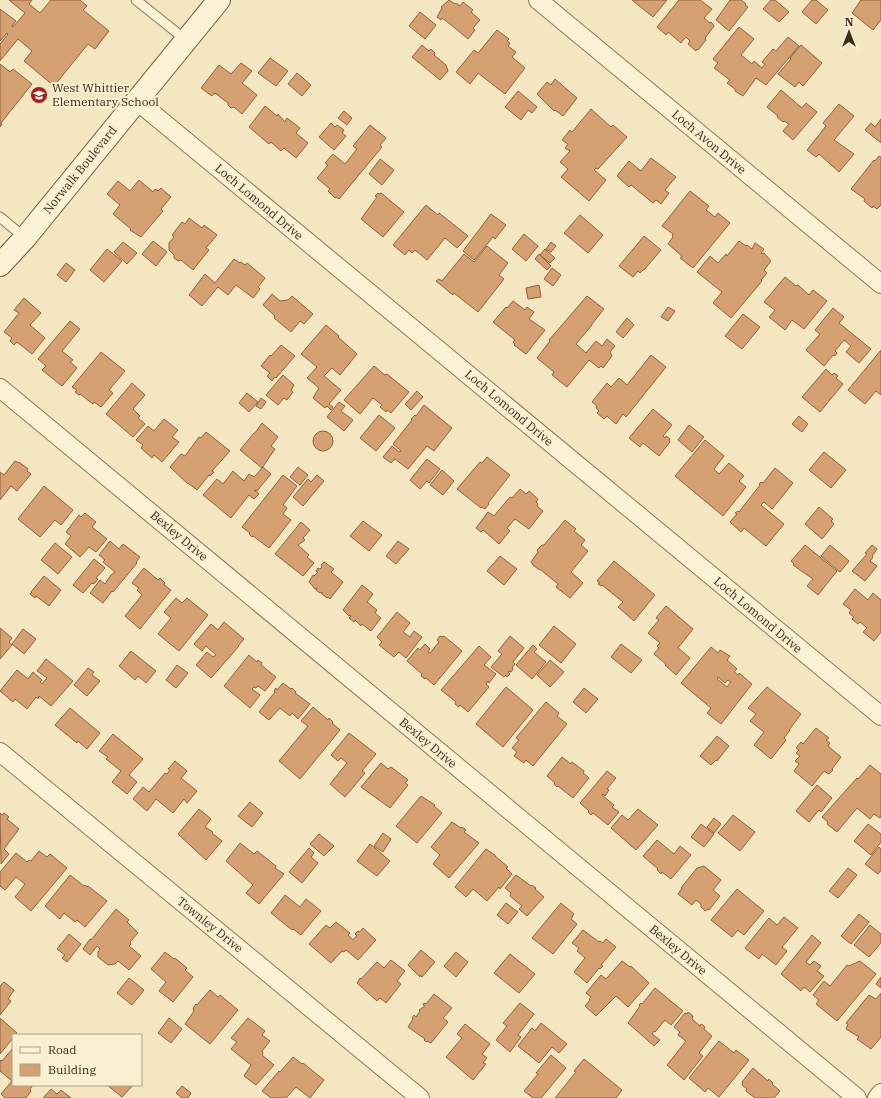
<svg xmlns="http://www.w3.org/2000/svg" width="881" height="1098" viewBox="0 0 881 1098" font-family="'IBM Plex Serif',serif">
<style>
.building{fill:#d5a072;stroke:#915f39;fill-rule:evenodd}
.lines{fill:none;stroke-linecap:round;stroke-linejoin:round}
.lane-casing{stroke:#8f7756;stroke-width:11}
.street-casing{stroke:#8f7756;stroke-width:20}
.secondary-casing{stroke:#715739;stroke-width:24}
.lane{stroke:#fcf2d5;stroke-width:9}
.street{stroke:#fcf2d5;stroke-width:18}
.secondary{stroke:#fcf2d5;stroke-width:22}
.labels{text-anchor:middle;stroke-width:4;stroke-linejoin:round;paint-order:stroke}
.poi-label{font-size:12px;fill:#3d2d1c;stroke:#f9efd1;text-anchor:start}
.street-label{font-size:12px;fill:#3d2d1c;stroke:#f9efd1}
</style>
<rect width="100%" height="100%" fill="#f3e6c1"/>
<!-- building -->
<path class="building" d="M9,0H32L29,4L40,13L51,0H80L87,6L83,10L109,31L95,49L88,44L54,86L24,61L32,51L18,39L0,61V44L8,34L7,33L0,41V9L16,21L12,26L13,27L25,13Z
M449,0L455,4L456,3L460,6L463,2L473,10L471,12L480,20L473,28L475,30L468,39L450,24L442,18L441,20L437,17L442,8L441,7Z
M632,0H667L653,17Z
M679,0H700L712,9L704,18L710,23L711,22L714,26L705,38L706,40L698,50L697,49L696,51L688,44L690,41L686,37L681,43L668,32L666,35L657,27Z
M730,0H741L746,4L745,5L748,7L729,31L716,20Z
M771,0H775L789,12L779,22L763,9Z
M812,0H816L828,10L816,24L802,12Z
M861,0H881V20L873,30L852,13Z
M420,12L436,25L425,39L409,26Z
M739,27L754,39L741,55L752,64L754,61L762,68L765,64L762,62L773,49L776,51L788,37L799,46L766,85L756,78L743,96L735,91V89L727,83L730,80L714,68L718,63L713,59Z
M497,30L509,39L507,41L510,43L508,46L516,52L512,57L525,68L505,94L478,73L470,84L456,72L474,50L478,53Z
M422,45L429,51L431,49L435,53L434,55L446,65L448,71L440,80L412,57Z
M801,45L822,63L803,86L799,82L795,87L778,74L791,59L790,58Z
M270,58L288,71L276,86L258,73Z
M241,63L252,71L242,83L257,95L242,114L234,107L231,108L228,105V103L215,93L212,96L201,88L219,65L231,74Z
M0,64L10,72L13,69L32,84L1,123L2,124L0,127Z
M297,73L311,85L302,96L288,84Z
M555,79L577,98L563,116L555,110L554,111L537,94L547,82L551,85Z
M781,90L802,108L806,103L817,112L793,140L783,131L789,124L784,121L783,122L777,117L778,116L767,107Z
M518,91L537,107L532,113L528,110L521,120L505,107Z
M839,104L854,116L834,140L854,154L839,172L819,154L816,157L807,150L826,126L823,123Z
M265,106L277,116L278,114L285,122L287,118L300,128L296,133L308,143L296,158L284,148L281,151L271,142L269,144L249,127Z
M591,109L611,127L613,125L627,137L598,169L596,168L594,170L606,180L589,201L561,177L568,169L560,162L570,151L565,148L568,144L562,140L570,130L572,132Z
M344,111L352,118L347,125L338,118Z
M881,119V143L865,130L871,123L875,127Z
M331,123L335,127L337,125L344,130L342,133L346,136L334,150L319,137Z
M370,125L386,138L380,145L382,147L339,199L336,197L335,198L328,191L330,189L317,178L328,165L325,163L333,154L345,164L357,149L353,146Z
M879,156L881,157V205L877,209L873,206L872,208L864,201L865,199L851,189L874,160L875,161Z
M651,158L676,177L665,190L669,193L661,204L656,200L653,203L631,185L629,187L617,176L629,161L641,171Z
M380,159L394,170L382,185L369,174Z
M139,180L153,192L155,189L158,191L161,188L171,197L161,209L163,211L141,237L130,230L131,229L113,214L120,205L107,194L118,181L130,191Z
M690,191L709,206L706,210L715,217L718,213L730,223L693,268L680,258L682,256L668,244L673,237L672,236L673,234L662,226Z
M378,193L379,194L381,193L404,212L383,237L361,219L377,197L375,196Z
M426,205L438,215L439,213L468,236L457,248L445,238L427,260L415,250L412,253L409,250L405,255L393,245Z
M491,214L506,225L495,239L493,237L474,260L463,251Z
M580,215L603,235L588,253L564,233Z
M189,218L202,228L204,225L217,235L206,248L209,250L193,270L181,260L178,261L174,258V255L169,250V243L174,237L172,235L182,222L185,224Z
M524,234L538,246L526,261L512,249Z
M644,236L661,250L644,270H643L640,273L638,271L633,277L619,266Z
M153,241L167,252L156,266L142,254Z
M739,241L746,246L747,245L752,249L755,243L764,249L761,253L762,254L764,253L771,261L764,270L767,273L761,280L762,281L731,318L713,303L722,292L697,272L710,256L718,263L726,254L727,256Z
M123,242L137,253L127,264L114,252Z
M551,242L556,246L551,252L546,249Z
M487,246L508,263L499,275L504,279L478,312L454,293L453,295L436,281L439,279L442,281L464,254L474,262Z
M107,249L122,261L104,282L90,270Z
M545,249L555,258L550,263L540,255Z
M539,254L551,266L547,270L535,259Z
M234,259L240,263L241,262L245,265L247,263L265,278L258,287L260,289L253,298L236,285L228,295L218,287L202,306L189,295L205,274L215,283Z
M66,263L75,270L66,282L57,275Z
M552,268L561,275L553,286L544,279Z
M785,277L796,286L798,285L809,295L813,290L827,301L804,329L792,320L785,330L769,317L775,310L764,302Z
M539,285L541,297L528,299L526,288Z
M272,294L280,301L288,300L292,296L313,314L304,324L300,321L291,332L274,318L275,316L263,305Z
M587,296L604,309L592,324V325L576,344L586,353L596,341L602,346L607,339L615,346L610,352L612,356L603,368L601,366L599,368L589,360L567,387L552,375L554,372L537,358L550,341L549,340Z
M24,298L41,313L30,325L45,338L32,354L17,342L14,345L10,341L12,338L4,332L19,313L14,310Z
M513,301L525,310L527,307L534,312L529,319L545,330L526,354L514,345L515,344L513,342L515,340L493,322L506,307L507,308Z
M668,307L675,311L668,321L661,317Z
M833,308L844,317L839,323L871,349L859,363L846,352L851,346L844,340L835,351L837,353L835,356L833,355L824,366L806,350L820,334L815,330Z
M743,314L760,327L742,349L725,336Z
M627,318L634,325L623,338L616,332Z
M70,321L80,329L62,351L73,360L70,362L77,368L62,386L42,370L46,366L38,359Z
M326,325L339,336L338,337L357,354L340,375L332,368L324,376L341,390L329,404L333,407L331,410L327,406L325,408L313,398L319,388L307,378L317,367L301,354Z
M281,345L295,356L276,378L275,377L272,381L267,376L270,373L261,366L270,355L271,356Z
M881,350V395L876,391L865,404L848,390Z
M101,352L125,371L109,390L113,393L101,407L94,402L93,404L80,394L79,395L75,392L77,390L72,387Z
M651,355L666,367L626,417L623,414L616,424L607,416L604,419L597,413L599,411L596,408L597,406L592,402L607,383L611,387L619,378L627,385Z
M374,366L385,375L387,374L409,392L391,413L387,410L386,412L380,407L382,405L373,398L360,414L344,400Z
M826,369L832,375L834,373L838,376L836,378L843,384L820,412L802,397Z
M283,375L294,385L291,390L293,392L287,400L284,398L278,405L266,395Z
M132,383L145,395L133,409L140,416L138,418L145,424L133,437L106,414Z
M417,391L423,397L411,410L405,404Z
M247,393L258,402L249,412L239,403Z
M261,398L266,402L261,409L256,406Z
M339,402L345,406L341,411L353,420L344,431L327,417Z
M424,405L452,428L434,451L427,446L408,469L395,459L391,463L383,457L392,446L399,452L401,451L393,444L412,420L411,419L415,415L416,416Z
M653,409L672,425L663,436L665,438L666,436L670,439L669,440L670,442L659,456L643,443L640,447L629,438Z
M379,415L395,428L376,451L360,438Z
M799,416L808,424L802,432L792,424Z
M164,419L178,430L172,437L179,442L162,462L154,455L152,458L141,448L143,445L136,440L148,426L154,431Z
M262,423L278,437L271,446L275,449L262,468L240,450L254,433H255Z
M689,425L704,437L692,452L678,440Z
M313 441a10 10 0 1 1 20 0a10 10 0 1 1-20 0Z
M206,432L230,451L212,471L214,472L210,476L209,475L197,490L188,483V484L170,467L181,454L185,456L199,437L201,438Z
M705,440L724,456L714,469L719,474L729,463L744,476L739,481L746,487L723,516L675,476Z
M824,452L846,470L831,488L809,470Z
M487,457L510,475L488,503L489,504L485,509L482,507L481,508L457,489L480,462L482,463Z
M427,459L440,469L429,483L427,481L420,489L410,480Z
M15,461L19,463V462L28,469L27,471L31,474L17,491L11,486L0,500V472L4,475Z
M263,467L271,474L257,491L254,490L259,494L254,499L249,495L231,518L203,495L217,479L223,484L233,471L244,481L249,474L254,477Z
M298,467L308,475L300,485L290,477Z
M775,468L793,483L772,509L764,502L761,505L784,524L766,546L744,528L741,532L730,522L737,514L735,513L738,511L739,512L760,485L759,484L761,482L763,483Z
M442,470L454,481L443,495L430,485Z
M283,475L297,486L283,505L287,508L283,514L291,520L269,548L253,536L252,537L249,534L250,533L242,527Z
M317,475L324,481L303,506L293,497L308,479L311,482Z
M44,486L73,510L61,525L55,520L40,537L18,519Z
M520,489L526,494L529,491L538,499L536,502L538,504L537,506L543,511L529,529L515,519L507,528L510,531L499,544L483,530L481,532L476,528L488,512L494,516L510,497L512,498Z
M819,507L833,519L831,521L834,524L822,539L805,524Z
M85,513L96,522L92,527L107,539L96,552L89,547L80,557L65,544L71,536L66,532L79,515L81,517Z
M565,520L576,529L574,531L585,540L581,545L588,551L571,572L583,583L570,598L556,587L558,584L541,570L538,569L533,565L531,562L538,552L537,550L542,545H544Z
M363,521L382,535L369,551L350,536Z
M301,522L310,530L303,538L305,540L298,545L309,555L307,557L314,563L303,576L275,554Z
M110,541L119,549L123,544L140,557L136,562L137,563L113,592L112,591L103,603L90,593L100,580L105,584L111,575L115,572L103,562L105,560L99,555Z
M398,541L409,549L396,564L386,556Z
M55,543L72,557L58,574L41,560Z
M805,545L837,571L818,595L807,586L813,579L793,565L794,564L791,561Z
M830,545L849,561L840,572L821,556Z
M872,545L877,549L872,556L873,557L870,561L877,566L865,581L852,571L867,554L865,553Z
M500,556L517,569L504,585L487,571Z
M94,559L105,568L96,578L98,579L94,584L92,583L83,593L73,585Z
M614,561L655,595L634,621L618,607L623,602L602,585L601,586L598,584L600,583L597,581Z
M324,562L334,569L331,572L343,582L330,599L328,597L327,598L322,594V592L320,593L316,590L317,588L315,589L309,582L313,575L314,576L318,572L316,571L318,568L320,569L322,567L321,565Z
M144,568L158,580L160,578L165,583L164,585L171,590L140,629L125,616L142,595L137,590L139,588L132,583Z
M44,576L61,590L49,606L36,596L35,598L30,594L32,592H31Z
M362,585L373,594L367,602L377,610L375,613L381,618L371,631L362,624L361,626L355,620L354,622L349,618L351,616L350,615L349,616L343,610Z
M855,589L868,600L873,593L881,600V632L874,641L863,632L867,628L860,622L858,624L852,619L854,617L849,613L851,610L843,604Z
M176,598L182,603L187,598L208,615L179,651L158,634L171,618L164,612Z
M666,606L693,629L678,648L690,658L676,675L665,665L666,664L654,654L659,648L657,646L660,643L648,633L659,620L656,618Z
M397,612L410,623L403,632L410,637L414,631L422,637L406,658L399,652L394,657L379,645L382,642L377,637Z
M224,622L244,639L238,646H239L211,678L196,665L207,652L213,657L216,655L206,646L202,651L194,644L211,624L218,630Z
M554,626L576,644L561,663L539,645Z
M0,628L12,638L9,642L12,645L0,659Z
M23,629L36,639L24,654L12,644Z
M440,636L443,637L444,636L462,651L434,685L426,678L425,679L421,676L422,674L407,661L418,648L420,650L425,644L430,649L428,652L430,653L439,642L437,640Z
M510,636L524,648L513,662L515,664L512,668L513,669L511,672L509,671L508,672L510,674L507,677L506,675L504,677L491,667L502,654L498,651Z
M621,644L642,660L631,673L611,657Z
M533,645L537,649L534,652L546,662L532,679L516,665Z
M479,646L491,657L484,665L496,674L489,683L488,681L486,684L489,687L468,712L460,705L459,707L455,704L456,702L441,690Z
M711,647L718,653L720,650L730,656L727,660L737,669L734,672L738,675L739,673L752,684L721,724L707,713L711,708L681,683ZM718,677L725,683L728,680L731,682L727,687L717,679Z
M131,651L156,671L146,683L138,676L135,680L119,666Z
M249,655L257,662L258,660L262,663L261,665L276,677L265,691L258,686L256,688L254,687L252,689L260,695L250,708L224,686Z
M46,659L73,681L51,706L39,696L38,699L36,697L27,709L15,699L13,702L0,691L17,670L28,679L33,672L42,680L40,682L42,684L47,678L37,671Z
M550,660L564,672L550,687L537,675Z
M177,665L188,673L176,688L166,680Z
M88,668L94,672L92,675L100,681L87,696L74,685Z
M283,683L291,689L292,688L296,692L295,693L310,704L298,719L292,713L290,716L280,708L269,720L259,712L275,692L274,691L276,688L277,690Z
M506,687L533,710L503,747L476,724Z
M767,687L801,714L789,730H790L784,738L786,740L771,759L754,745L764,732L750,721L756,714L748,708Z
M584,688L598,699L586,713L573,702Z
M546,702L559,713L557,716L567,724L533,766L526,760L524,763L514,756L517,752L512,748L519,740L516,738Z
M313,707L328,720L329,718L333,722L332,723L340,730L300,779L279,761L308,726L301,721Z
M70,708L100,733L87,749L78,741L77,743L55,725Z
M816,728L829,738L826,740L830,743L828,746L841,757L832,769L833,770L829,774L824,771L812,786L794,771L799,764L795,761L800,756L796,753L799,750L796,748L801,742L803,744Z
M349,733L376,754L362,771L365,773L345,797L330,784L347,763L341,758L338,761L331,755Z
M113,734L143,759L129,775L137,782L127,794L112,782L121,771L106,759L108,757L99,751Z
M717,736L729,746L717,761L716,760L711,765L700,756Z
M562,757L571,764L572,762L584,771L583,773L589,778L573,798L558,786L557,787L554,784L555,783L547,776Z
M175,761L187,771L181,778L197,791L187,803L184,799L173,813L156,799L147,811L133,799L143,787L149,792L165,773L167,774L170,770L168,769Z
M381,763L388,769L391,767L408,780L405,783L408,785L390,808L361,787Z
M870,765L881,774V817L880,818L874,814L870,819L857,808L837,832L827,824L828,822L822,817L857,778L858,779Z
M607,771L616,778L607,789L609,790L605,796L603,794L602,795L614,805L612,807L619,812L608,825L593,813L591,815L588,812L589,811L580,803Z
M817,785L832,798L821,812L819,810L809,822L796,811Z
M421,796L435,805L434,806L442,813L417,843L396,826Z
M250,802L263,813L252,827L238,816Z
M199,809L211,819L205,827L213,832L212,833L222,841L206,860L178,834Z
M638,809L658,825L636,850L611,828L622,815L628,820Z
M0,813L2,815L4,813L9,817L7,819L19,829L4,849L9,854L1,864Z
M733,815L755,832L740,851L718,833Z
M714,818L721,824L714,833L707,827Z
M452,822L461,828L462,827L466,830L464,832L479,843L449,878L433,864L440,855L431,847Z
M701,824L714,834L704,847L691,837Z
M868,824L881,834V842L871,855L854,841Z
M383,833L391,839L383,852L374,846Z
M319,834L334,846L324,856L310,844Z
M657,840L674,854L680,846L691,855L671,879L662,872L661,874L657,870L658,869L643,856Z
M240,843L254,854L257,851L276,866L275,868L284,874L259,904L246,893L253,885L226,861Z
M370,844L390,861L377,876L357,861Z
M879,847L881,849V870L878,874L865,864Z
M309,848L314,853L311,857L318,863L302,883L289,872Z
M486,849L495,855V856L508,867L506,868L512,874L500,889L499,887L487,901L473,889L466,897L455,887Z
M39,851L47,857L50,854L67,868L31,911L15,897L25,884L16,877L5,890L0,886V872L16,853L27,862L29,860L31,861Z
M704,866L721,880L713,890L720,896L709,910L708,909L705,911L701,907V904L696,900L692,905L678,894L682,888H681L697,868Z
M848,868L857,875L838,898L829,891Z
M70,875L84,886L85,885L87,887L88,886L107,901L85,927L77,920L75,922L64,913L60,919L45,906Z
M516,875L531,886L532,885L536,888L535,889L544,897L527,916L519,909L522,906L510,896L511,893L505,888Z
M737,889L764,911L744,935L738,930L732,937L711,920Z
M285,895L300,907L306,899L321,911L301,935L293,929L292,930L271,913Z
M506,903L518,912L508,924L497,915Z
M561,903L574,914L571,919L577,924L553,954L532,938Z
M116,909L129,920L127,922L138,933L130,942L131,944L129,946L141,956L129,970L118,961L115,964L108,965L98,957V952L100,949L97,946L90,955L83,949L90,939L91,940Z
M859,914L869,922L851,944L841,936Z
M784,917L798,928L782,947L787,951L776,965L762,954L759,959L745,948L769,918L777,925Z
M336,922L350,933L348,935L353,940L357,935L355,934L358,931L360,932L363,928L376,940L358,960L346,950L344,952L342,951L331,963L309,944L326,925L330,928Z
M870,925L881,934V943L869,957L854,945Z
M583,930L599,942L600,941L603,943L606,939L616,947L601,965L603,966L600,969L599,968L587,983L574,972L585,958L577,951L579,948L572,943Z
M69,934L81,944L67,962L62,958L65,955L57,949Z
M812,935L821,943L806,962L810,965L814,961L821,966L817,971L824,976L810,992L804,987L801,991L781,974Z
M421,950L435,962L422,977L420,975V977L408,965Z
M165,952L174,959L175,958L187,968L185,970L193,977L173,1002L159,991L166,982L151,969Z
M456,952L468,962L456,977L444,966Z
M510,954L535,974L519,993L494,973Z
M391,960L405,971L397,981L401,984L386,1003L380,998L377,1001L357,983L360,978L361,979L377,962L384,968Z
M622,961L630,967L631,966L649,983L628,1007L616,996L596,1016L585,1006L590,1000L589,999L591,997L586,993L601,975L606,979Z
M860,961L876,974L837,1021L816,1004L819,1000L813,995L824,981L830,986L847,965L849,966Z
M881,977V988L876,984Z
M129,978L144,990L132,1005L117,993Z
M4,982L14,990L8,999L11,1001L0,1015V986Z
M655,988L683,1011L671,1025L665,1020L655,1032L654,1031L652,1034L660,1040L654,1046L628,1023L640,1006L639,1005L641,1003L642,1004Z
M210,990L218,997L220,995L238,1010L210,1044L185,1024L194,1011L193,1008L196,1004L197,1005Z
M881,993V1037L871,1049L857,1039L859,1037L846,1029L848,1024L846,1023L869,995L876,999Z
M434,994L452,1008L443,1018L448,1022L431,1043L427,1041L426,1042L424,1040L425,1039L408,1027L413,1019L412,1018L414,1015L416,1017L420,1011L419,1010L425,1006L423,1005L424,1003L426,1004Z
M520,1003L534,1014L518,1035L521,1037L510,1052L496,1040L507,1026L503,1023Z
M688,1012L693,1016L692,1019L700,1026L701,1024L705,1027L704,1029L712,1036L699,1053L703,1056L684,1080L667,1065L686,1041L678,1035L680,1032L674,1027L685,1013L687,1014Z
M0,1018L17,1033L15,1035H13V1038L0,1054Z
M169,1018L182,1029L171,1043L158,1033Z
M248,1018L265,1031L262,1035L270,1041L262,1051L263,1053L262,1055L274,1065L256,1085L244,1076L251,1065L231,1049L237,1042L231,1038Z
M541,1023L567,1044L559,1053L552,1047L539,1063L518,1046L532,1028L535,1031Z
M465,1024L490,1044L482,1054L487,1058L483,1063L486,1064L473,1080L446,1057L462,1038L457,1034Z
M719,1041L734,1053L736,1050L749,1060L719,1097L708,1088L705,1092L689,1078Z
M13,1048V1085H33L30,1089L31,1091L26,1098H5L1,1094L12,1081L0,1071V1062L1,1060L2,1061Z
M551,1055L566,1068L541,1098H533L524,1091L538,1074L536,1073Z
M293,1057L302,1064L303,1063L324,1080L310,1098L296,1087L286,1098H271L262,1091L279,1071L280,1072Z
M584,1059L622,1090L616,1098H555L576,1072L574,1071Z
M753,1068L768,1081L769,1079L773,1083L772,1084L780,1091L774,1098H755L746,1091L747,1089L742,1085L743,1083L742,1082Z
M107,1085H133L122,1097Z
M182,1086L191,1093L188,1098H182L176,1093Z
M51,1089L57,1094L61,1090L71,1098H43Z"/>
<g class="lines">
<!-- lane casing -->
<g class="lane-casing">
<path id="lane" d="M136,0L186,40
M0,217L25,238"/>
</g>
<!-- street casing -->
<g class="street-casing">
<path id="street" d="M538,0L881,284
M136,100L881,716
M0,388L857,1098
M0,752L420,1098
M877,1098L881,1093"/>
</g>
<!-- secondary casing -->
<g class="secondary-casing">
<path id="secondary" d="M0,265L25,238L219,0"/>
</g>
<!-- lane -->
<use href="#lane" class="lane"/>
<!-- street -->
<use href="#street" class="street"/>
<!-- secondary -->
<use href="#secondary" class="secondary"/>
</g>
<!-- icons -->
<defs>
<g id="school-disc" transform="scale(0.9)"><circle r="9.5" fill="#a5231f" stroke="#f9efd1"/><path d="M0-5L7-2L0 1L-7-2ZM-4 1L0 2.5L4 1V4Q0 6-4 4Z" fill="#fff"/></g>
</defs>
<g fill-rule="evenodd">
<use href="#school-disc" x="39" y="95"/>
</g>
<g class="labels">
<!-- poi labels -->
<g class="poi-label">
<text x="52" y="92">West Whittier<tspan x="52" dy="14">Elementary School</tspan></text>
</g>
<!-- street labels -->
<g class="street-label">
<text transform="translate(709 142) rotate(40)" y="4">Loch Avon Drive</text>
<text transform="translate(80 170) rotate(-51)" y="4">Norwalk Boulevard</text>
<text transform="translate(259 202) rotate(40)" y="4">Loch Lomond Drive</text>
<text transform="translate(509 408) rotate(40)" y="4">Loch Lomond Drive</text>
<text transform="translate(179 536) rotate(40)" y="4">Bexley Drive</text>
<text transform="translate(758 615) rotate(40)" y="4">Loch Lomond Drive</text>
<text transform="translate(428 743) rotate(40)" y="4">Bexley Drive</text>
<text transform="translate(210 925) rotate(39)" y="4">Townley Drive</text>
<text transform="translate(678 950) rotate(40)" y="4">Bexley Drive</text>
</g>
</g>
<!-- legend -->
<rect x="12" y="1034" width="130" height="52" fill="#f9efd1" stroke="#aea189"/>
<rect x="20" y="1047" width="20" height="6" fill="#fcf2d5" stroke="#aea189"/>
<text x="48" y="1054" font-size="12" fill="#3d2d1c">Road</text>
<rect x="20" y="1064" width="20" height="12" fill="#d5a072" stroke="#aea189"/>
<text x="48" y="1074" font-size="12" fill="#3d2d1c">Building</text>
<!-- north arrow -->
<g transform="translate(849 32)" stroke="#f9efd1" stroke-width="3" paint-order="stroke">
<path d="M0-3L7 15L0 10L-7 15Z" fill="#3d2d1c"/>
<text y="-6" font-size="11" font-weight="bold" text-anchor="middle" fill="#3d2d1c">N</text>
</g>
</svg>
